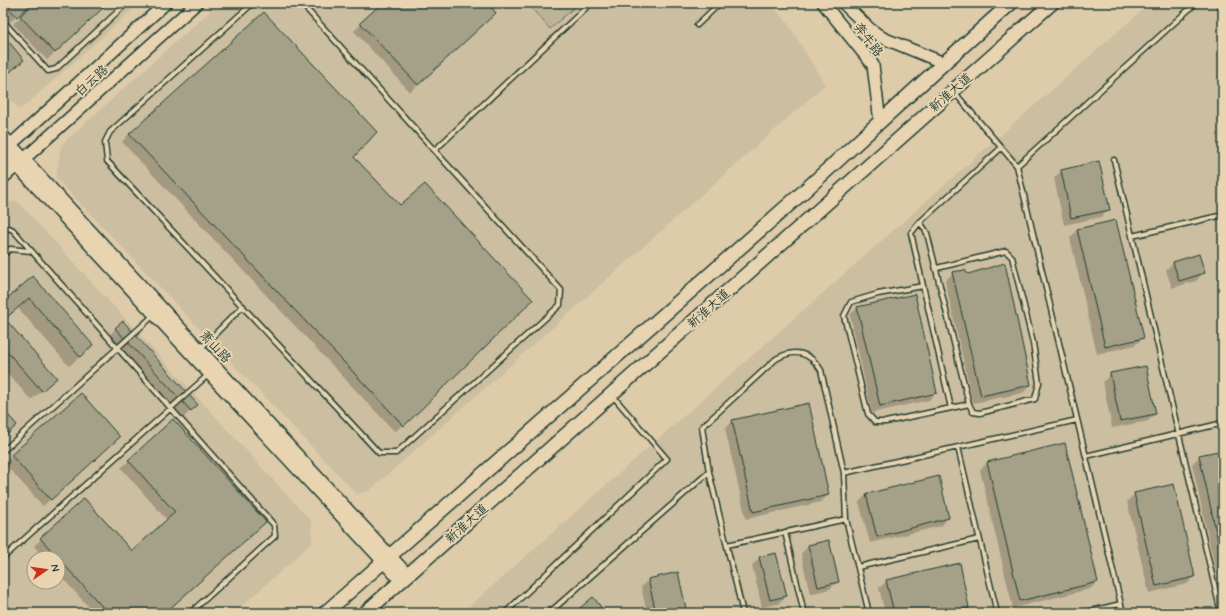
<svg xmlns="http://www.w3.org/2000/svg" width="1226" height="616" viewBox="0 0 1226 616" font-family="Mynerve,'LXGW WenKai TC',sans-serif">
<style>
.built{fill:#ccbea0;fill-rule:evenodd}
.green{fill:#bdb397;stroke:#6e7866}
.shadow{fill:#0003}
.building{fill:#a5a188;stroke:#1f3d34}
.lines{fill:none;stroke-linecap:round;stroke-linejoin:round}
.lane-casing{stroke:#1f3d34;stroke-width:7}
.secondary-casing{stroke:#1f3d34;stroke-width:14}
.primary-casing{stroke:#1f3d34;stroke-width:16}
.lane{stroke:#e9d4b2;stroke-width:4}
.secondary{stroke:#e9d4b2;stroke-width:11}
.primary{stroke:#e9d4b2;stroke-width:13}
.labels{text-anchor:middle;stroke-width:4;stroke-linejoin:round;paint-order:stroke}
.street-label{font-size:13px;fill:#1f3d34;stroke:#e9d4b2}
</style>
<rect width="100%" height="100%" fill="#ddcbaa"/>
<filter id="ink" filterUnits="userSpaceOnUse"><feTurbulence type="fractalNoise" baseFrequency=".025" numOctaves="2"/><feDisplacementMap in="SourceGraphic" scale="8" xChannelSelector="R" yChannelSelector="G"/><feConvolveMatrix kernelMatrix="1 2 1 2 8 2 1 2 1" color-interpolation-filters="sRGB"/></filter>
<g filter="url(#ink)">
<!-- built -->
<path class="built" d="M3,3H140L20,110L3,92Z
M219,3H769L787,22L825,85L369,491L357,494L56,178L61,145Z
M1150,3H1223V613H462Z
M17,201L311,521L312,543L234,613H3V203ZM34,558H58V582H34Z"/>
<!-- green -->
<path class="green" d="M527,3H579L550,29Z"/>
<!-- shadow -->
<path class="shadow" d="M3,3H31L9,23L3,17Z
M35,3H99L95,15L47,60L13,24Z
M326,3H339L332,10Z
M383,3H486L487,20L410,92L354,31Z
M129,134L353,157L400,207L532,300L395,432L122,142Z
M1098,162L1109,209L1101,217L1064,225L1054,178L1061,171Z
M1115,221L1143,338L1135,345L1097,354L1070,238L1077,230Z
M1174,262L1203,273L1196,281L1172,288L1166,270Z
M953,273L1030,385L1023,393L973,403L945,281Z
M32,278L82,355L69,366L18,308L4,320L45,388L31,400L3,368V303Z
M857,308L936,392L929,400L872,413L850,315Z
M116,328L196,405L183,418L109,336Z
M1110,374L1155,414L1148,421L1112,428L1103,382Z
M173,421L264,522L165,613H94L58,573V558H44L34,546L41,539L131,552L167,520L121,468Z
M733,421L828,495L821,502L746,519L725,429Z
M119,437L43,506L4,463L12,456Z
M1223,451V571L1216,572L1192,464L1200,456Z
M987,463L1097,582L1090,589L1013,608L980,470Z
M867,494L948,518L941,526L870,543L859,502Z
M1135,494L1194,577L1187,584L1149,593L1127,501Z
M808,546L838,581L830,589L810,594L801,554Z
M760,558L786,596L778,604L762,607L752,565Z
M677,573L686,613H647L641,587L648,580Z
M887,581L968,608L963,613H885L879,588Z
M3,606L9,613H3Z"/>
<!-- building -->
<path class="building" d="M4,3H32L17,17Z
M34,3H100L104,7L55,53L20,16Z
M382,3H488L496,13L418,85L360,23Z
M264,12L377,132L354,157L400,205L425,184L533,300L404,426L129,134Z
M3,35L24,60L3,78Z
M1099,161L1110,210L1071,218L1061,170Z
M1116,220L1144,338L1105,347L1077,229Z
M1199,254L1205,273L1179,281L1173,262Z
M1005,263L1031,385L981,396L952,272L965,270L968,274Z
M33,276L93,345L80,357L29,298L5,319L57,378L42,391L3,347V302Z
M915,294L937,393L880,406L857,307Z
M123,321L198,405L191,411L115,328Z
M1146,366L1156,414L1120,421L1110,373Z
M81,393L120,437L51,500L11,455Z
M809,403L829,495L753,512L732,420Z
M3,409L17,425L3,438Z
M173,419L266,522L165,613H108L40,538L84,498L132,551L175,512L128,460Z
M1065,443L1098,582L1020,601L987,462Z
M1223,450V563L1199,455Z
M939,476L949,518L877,537L866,494Z
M1174,484L1195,577L1156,586L1134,493Z
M829,540L839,582L818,587L808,545Z
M776,553L787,596L770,600L759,557Z
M960,563L969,608L947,613H894L886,580Z
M678,572L687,613H656L648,579Z
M593,597L601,607L595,613H574Z
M1198,607L1199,613H1166Z"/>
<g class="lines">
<!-- lane casing -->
<g class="lane-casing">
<path id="lane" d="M253,3L110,132L105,142L107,161L379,453H396L560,305L561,290L301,3
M1220,3L1223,14
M3,21L48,71L56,69L127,3
M697,25L720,3
M955,93L1017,166
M435,150L591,3
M1114,160L1132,236
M920,222L911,233L951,408L886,422H875L868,414L844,316L851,302L878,294L923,286
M3,231L9,228L13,230L274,525L275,536L190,613
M3,255L10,249L31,251
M937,268L1006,251L1012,257L1033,343L1039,383L1035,399L980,413L973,412L969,404L927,233L920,222L1001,148
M201,348L243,306
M951,408L969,404
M958,447L997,613
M3,451L154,315
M1086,456L1223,423
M709,472L702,427L776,359C794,348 810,352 821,370L844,473L1077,420
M844,473L846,519L869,613
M785,532L804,613
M727,545L846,519
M3,558L208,375
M858,567L979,539
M505,613L667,459L612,395
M549,613L709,472L743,613
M1083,613L1121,604
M1123,613L1017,166L1196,3
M1221,613L1132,236L1223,215"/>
</g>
<!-- secondary casing -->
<g class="secondary-casing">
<path id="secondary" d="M823,3L873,65L880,122
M843,3L870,29L883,38L944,63
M3,136L408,575
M6,149L166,3
M3,151L401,581
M3,178L197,3"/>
</g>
<!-- primary casing -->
<g class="primary-casing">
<path id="primary" d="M325,613L801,194L944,63L1011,3
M365,613L1052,3"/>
</g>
<!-- lane -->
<use href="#lane" class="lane"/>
<!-- secondary -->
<use href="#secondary" class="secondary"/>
<!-- primary -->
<use href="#primary" class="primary"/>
</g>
</g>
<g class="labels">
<!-- street labels -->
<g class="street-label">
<text transform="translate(869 39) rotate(53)" y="5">奔牛路</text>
<text transform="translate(91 80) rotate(-42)" y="5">白云路</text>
<text transform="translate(950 92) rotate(-41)" y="5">新淮大道</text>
<text transform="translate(708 308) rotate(-42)" y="5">新淮大道</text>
<text transform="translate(216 346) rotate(47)" y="5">萧山路</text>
<text transform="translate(466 523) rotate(-42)" y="5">新淮大道</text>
</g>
</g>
<!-- margin -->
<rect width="1226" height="616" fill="none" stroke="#e9d4b2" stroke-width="16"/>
<rect x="8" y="8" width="1210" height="600" fill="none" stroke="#1f3d34" stroke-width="1.5" filter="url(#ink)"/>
<!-- north arrow -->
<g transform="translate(46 570) rotate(77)"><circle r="19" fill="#e9d4b2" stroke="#989880"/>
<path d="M0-3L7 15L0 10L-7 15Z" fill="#c8321e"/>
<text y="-6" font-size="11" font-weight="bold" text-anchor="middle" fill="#1f3d34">N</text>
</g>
</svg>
